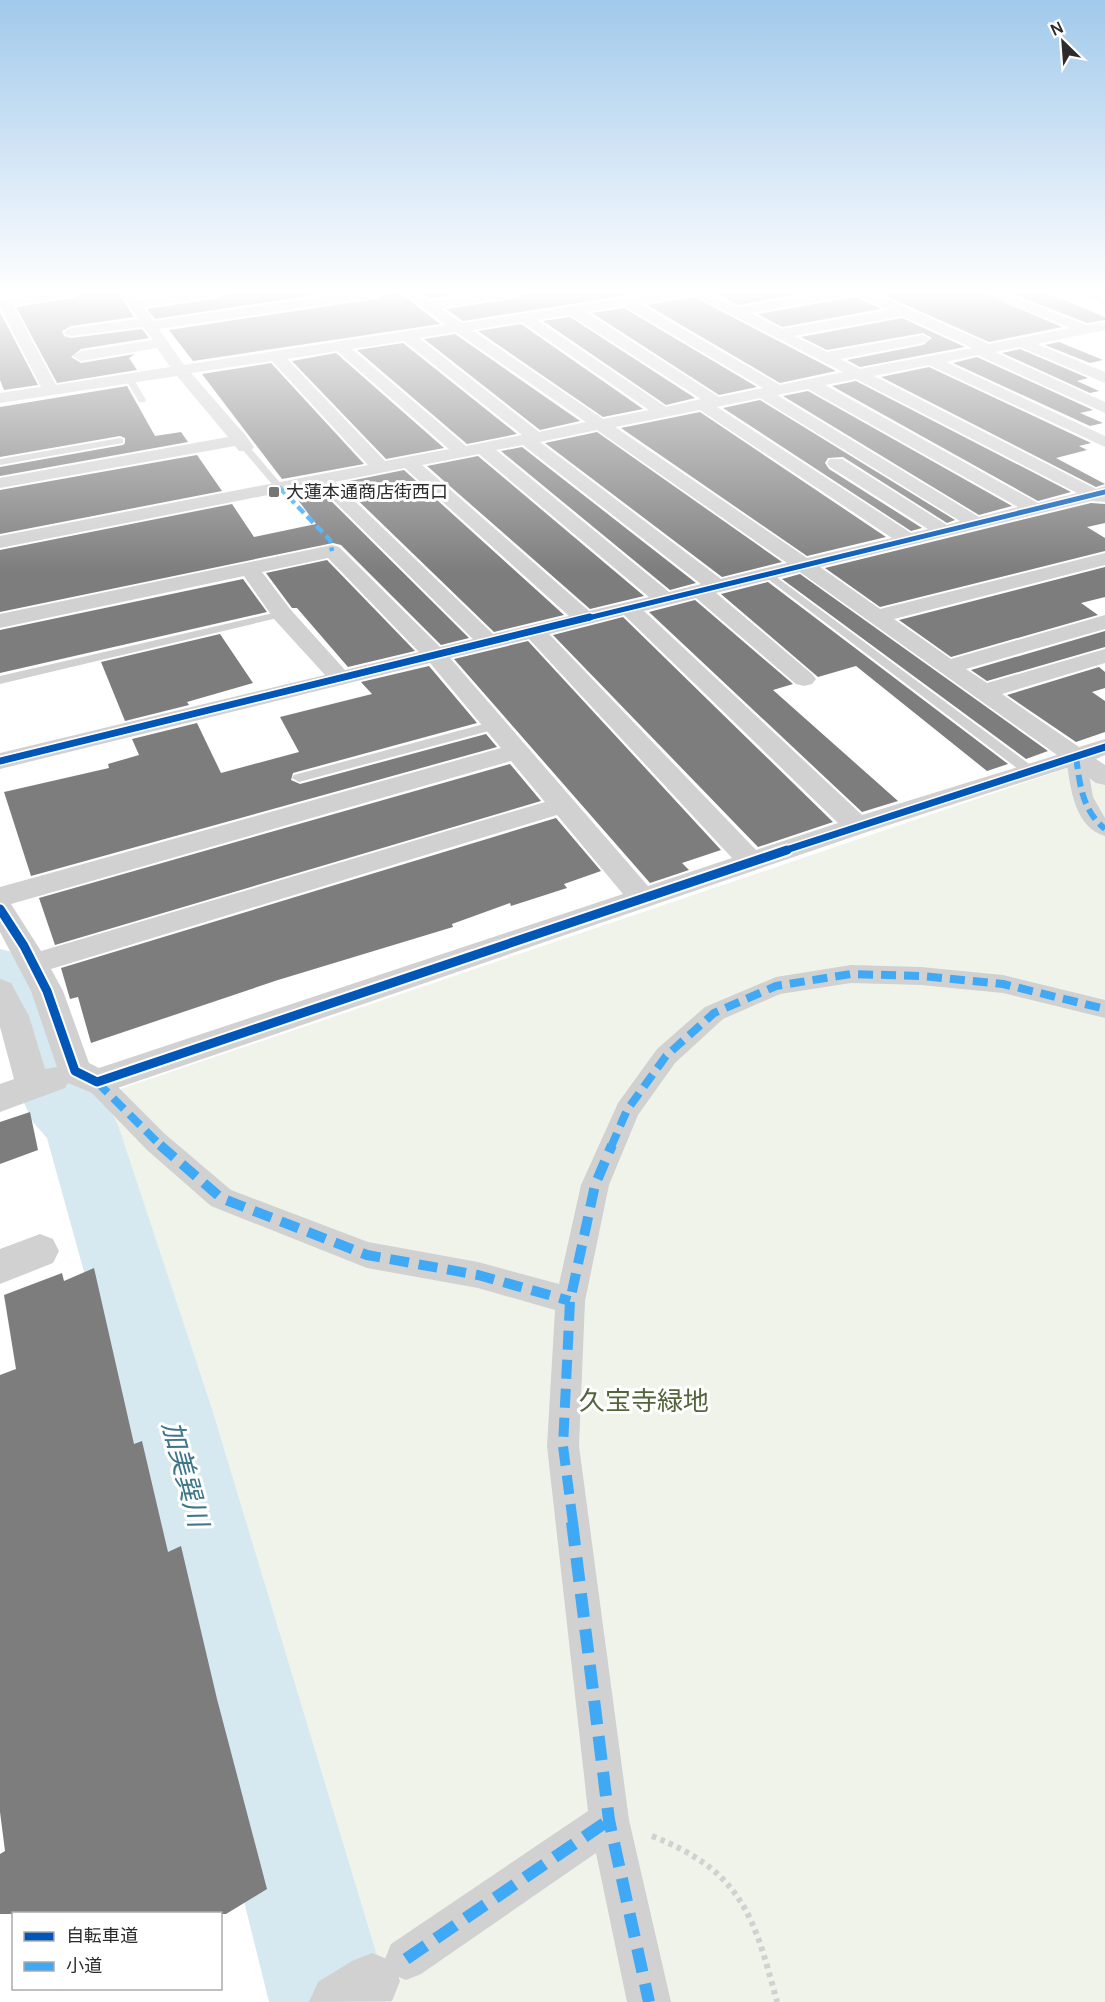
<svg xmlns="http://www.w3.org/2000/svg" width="1105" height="2002" viewBox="0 0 1105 2002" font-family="Manrope,'Noto Sans JP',sans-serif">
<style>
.green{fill:#f0f3ea}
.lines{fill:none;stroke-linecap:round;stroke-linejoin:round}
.river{fill:#d6e9f0;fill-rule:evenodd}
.building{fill:#7d7d7d}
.path{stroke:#d1d1d1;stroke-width:6;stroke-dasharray:4.5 4.5;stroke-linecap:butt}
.service{fill:#d1d1d1;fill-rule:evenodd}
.pedestrian{fill:#d1d1d1;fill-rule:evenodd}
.minor{fill:#d1d1d1;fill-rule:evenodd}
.quiet-far4{stroke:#3fa9f5;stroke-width:4.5;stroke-dasharray:9 4.5;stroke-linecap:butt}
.quiet-far3{stroke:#3fa9f5;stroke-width:6;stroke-dasharray:12 6;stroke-linecap:butt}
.quiet-far2{stroke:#3fa9f5;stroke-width:8;stroke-dasharray:15 8;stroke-linecap:butt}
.quiet-far1{stroke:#3fa9f5;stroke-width:10;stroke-dasharray:19 10;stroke-linecap:butt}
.quiet{stroke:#3fa9f5;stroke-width:12;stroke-dasharray:24 12;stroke-linecap:butt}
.cycleway-far2-casing{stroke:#fff;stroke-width:8}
.cycleway-far1-casing{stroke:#fff;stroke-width:10}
.cycleway-casing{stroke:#fff;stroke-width:13}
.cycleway-far2{stroke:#0057b8;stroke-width:5}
.cycleway-far1{stroke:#0057b8;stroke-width:7}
.cycleway{stroke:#0057b8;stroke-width:9}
.poi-dot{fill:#767676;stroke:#fff;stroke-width:2}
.labels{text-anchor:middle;stroke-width:6;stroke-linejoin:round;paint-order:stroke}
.far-poi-label{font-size:18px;fill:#2c2c2c;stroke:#fff;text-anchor:start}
.near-park-label{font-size:26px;fill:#54653b;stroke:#fff}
.near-water-label{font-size:27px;font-style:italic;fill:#3d768a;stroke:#fff}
</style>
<rect width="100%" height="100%" fill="#fff"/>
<!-- green -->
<path class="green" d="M1068,768L1105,784V2002H331L85,1101Z"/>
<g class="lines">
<!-- river -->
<path class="river" d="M0,949L42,959L52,976L90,1086L107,1104L118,1125L212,1409L391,2002H269L122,1409L47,1138L33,1122L23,1101L0,1024Z"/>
</g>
<!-- building -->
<path class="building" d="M82,292H118L134,317L71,326L62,331L64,336L71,338L142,329L149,338L81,349L71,357L81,363L135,354L129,358L137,370L57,383L16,307L74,298Z
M228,292H334L155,319L147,309L220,298Z
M389,292H399L440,324L193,361L169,330L381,298Z
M421,292H473L430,299Z
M526,292H647L463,321L446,309L518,298Z
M714,292H812L738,305Z
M877,292H980L1062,327L989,342Z
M1008,292H1044L1105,317V320L1087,323Z
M694,297L836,371L780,383L647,305Z
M856,297L881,309L782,327L758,314Z
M624,308L757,387L719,395L592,313Z
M0,312L38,385L4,390L0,380Z
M570,317L695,398L666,405L543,321Z
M902,318L965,347L860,367L847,360L923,345L932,338L923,333L827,350L801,337Z
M521,324L643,409L603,417L478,331Z
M455,334L580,421L540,430L424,339Z
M1059,342L1103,360L1090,363L1045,345Z
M403,343L517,434L467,444L357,350Z
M1020,349L1088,378L1077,381L1099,391L1090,393L1002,353Z
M336,353L444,448L386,459L292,361Z
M977,357L1093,410L1080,413L1103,423L1090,426L953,363Z
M271,363L364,464L282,479L202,374Z
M929,367L1091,443L1079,446L1087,450L1056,458L1105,484L1096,487L881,377Z
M856,381L1071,492L1038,501L832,386Z
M127,386L155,436L181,432L188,442L0,476V467L123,445L125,443V438L120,436L0,457V407Z
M808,391L1012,506L979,515L783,396Z
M760,400L955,520L947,523L843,457L828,458L825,463L829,469L922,528L911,531L723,408Z
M700,412L886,537L807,556L621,428Z
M597,432L782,562L722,577L545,443Z
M522,447L696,583L670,590L501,451Z
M197,455L222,491L0,534V490Z
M478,456L644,596L590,609L427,466Z
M404,470L564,615L494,632L340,483Z
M317,487L469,638L441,645L341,545L333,543L0,612V550L232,504L254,537L316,524L292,492Z
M1091,503L1105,504V523L1087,527L1105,538V551L880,607L825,568Z
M327,560L415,651L348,667L297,608H292L266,573Z
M1105,567V597L1081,603L1098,615L951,657L899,620Z
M800,574L1048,751L1026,759L782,579Z
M243,579L267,612L0,673V630Z
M768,582L1008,764L987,771L856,666L818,677L721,594Z
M695,600L793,684L773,690L898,801L862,812L649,612Z
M623,617L833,822L758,847L553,635Z
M1105,631V647L987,681L971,670Z
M220,634L253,683L187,702L189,705L125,721L101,662Z
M528,641L721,850L682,863L689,870L650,883L454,659Z
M429,666L477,723L293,773L291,780L300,784L486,734L497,747L31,876L4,792L109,768L108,764L139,755L132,739L197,723L221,773L299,752L280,717L372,694L361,682Z
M1099,667L1105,672V688L1092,692L1105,701V732L1076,742L1007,695Z
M510,764L541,801L55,945L39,898Z
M556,818L601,871L564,884L567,888L511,906L510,903L452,924L453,927L278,980L91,1043L78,997L70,999L61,968Z
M30,1112L38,1150L0,1164V1122Z
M94,1268L134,1444L142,1441L168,1552L181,1546L217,1699L267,1889L226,1914H0V1854L5,1851L0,1812V1375L16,1369L4,1295L62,1273L64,1281Z"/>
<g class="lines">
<!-- path -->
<path class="path" d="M652,1836C741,1871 754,1915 777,2002"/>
<!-- service -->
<path class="service" d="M126,376H132L146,400L145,402H139L125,378Z
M120,438L123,439V443L0,465V459Z
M242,445H248L282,485V489H276L242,449Z
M768,571L1036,769L1038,772L1036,775H1026L764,576V572Z
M282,611L288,614L286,616L0,684V676Z
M495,721L501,725L500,728L299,782L292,778L294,775Z"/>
<!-- pedestrian -->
<path class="pedestrian" d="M1076,751L1083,753L1086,757L1093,797L1105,818V836C1073,827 1070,784 1066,757L1069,753Z
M851,965L921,967L1003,975L1105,1000V1018L1003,993L921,985L851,983L780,994L723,1019L675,1063L638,1115L609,1185L585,1301L579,1446L629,1820L671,2002H627L596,1853L421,1974L406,1980L391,1974L385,1959L391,1944L588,1811L547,1446L555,1310L478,1288L367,1268L211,1206L147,1150L88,1089L84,1082L88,1075L97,1072L106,1075L165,1134L231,1190L368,1242L478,1262L559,1284L581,1185L618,1103L657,1049L705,1007L776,977Z"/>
<!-- minor -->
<path class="minor" d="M45,292H80L74,296L13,305L56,385L170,367L157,348L81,361L73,356L81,351L153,340L143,327L71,336L66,335L64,332L71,328L138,319L120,292H133L138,299L189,292H226L220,296L143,307L154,321L351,292H387L381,296L159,329L184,365L446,325L401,292H416L430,301L490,292H524L518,296L440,308L462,323L664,292H709L738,307L827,292H871L989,344L1070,328L982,292H1001L1087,325L1105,322V330L1037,344L1105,372V383L1020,347L995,352L1105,402V413L977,355L946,362L1105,436V447L929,365L874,376L1096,489L1105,486V502L1091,501L820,567L880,609L1105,553V565L894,619L951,659L1105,615V629L966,669L987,683L1105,649V663L1002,694L1079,747L1105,739V755L1096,759L1105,765V785L1096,783L1073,766L867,832L97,1095L68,1083L65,1088L0,1112V1084L14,1079L0,1027V979L11,983L29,1016L45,1069L57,1067L31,991L0,932V887L501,748L430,663L0,769V753L325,675L274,619L244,576L0,628V614L332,545L339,547L440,647L473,639L318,485L0,548V536L368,465L272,361L191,373L246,436L254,447L251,451H239L235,446L0,488V478L228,437L177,376L0,403V393L41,387L0,307V299ZM694,295L843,372L780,385L640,304ZM856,295L889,310L782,329L751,313ZM624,306L763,388L719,397L586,312ZM570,315L701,399L666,407L537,320ZM902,316L972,348L860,369L840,359L923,343L930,339L923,335L827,352L794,336ZM522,322L649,410L603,419L472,330ZM456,332L586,422L539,432L419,338ZM404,341L522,435L466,446L352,349ZM337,351L449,449L385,461L287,359ZM856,379L1077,493L1038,503L825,385ZM808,389L1018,507L979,517L777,395ZM760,398L960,521L947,525L842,459H830L827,463L830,467L928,529L911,533L717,407ZM700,410L892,538L807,558L615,427ZM597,430L787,563L721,579L540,442ZM523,445L701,584L669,592L496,450ZM479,454L649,597L589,611L422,465ZM405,468L569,616L493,634L335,482ZM328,558L419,652L345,670L290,609L262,572ZM800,572L1057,755L862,815L644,611L696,598L796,684L804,686L812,684L816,679L812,674L716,593ZM624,615L838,823L756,850L549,634ZM529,639L732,858L648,886L450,658ZM511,761L545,802L41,951L11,904ZM557,815L623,894L99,1068L89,1063L63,991L51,969Z
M1076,292H1094L1105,297V306Z
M40,1234L53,1239L59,1251L53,1263L0,1284V1249Z
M372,1953L392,1961L400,1981L392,2001L309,2002L318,1982L352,1961Z"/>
<!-- quiet-far4 -->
<path class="quiet-far4" d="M279,487L330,540L332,551"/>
<!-- quiet-far3 -->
<path class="quiet-far3" d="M1076,757C1080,785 1082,810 1105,829"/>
<!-- quiet-far2 -->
<path class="quiet-far2" d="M97,1082L162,1147
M611,1147L627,1110L666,1056L714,1013L776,986L851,974L921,976L1003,984L1105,1009"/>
<!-- quiet-far1 -->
<path class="quiet-far1" d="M160,1145L221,1198L367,1255L478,1275L570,1301
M573,1523L563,1446L570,1301L595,1185L612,1145"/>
<!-- quiet -->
<path class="quiet" d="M572,1522L609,1820L649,2002
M406,1959L609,1820"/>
<!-- cycleway-far2 casing -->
<g class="cycleway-far2-casing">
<path id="cycleway-far2" d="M584,619L1105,492"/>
</g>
<!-- cycleway-far1 casing -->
<g class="cycleway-far1-casing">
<path id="cycleway-far1" d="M0,761L590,617
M783,851L1105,747"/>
</g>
<!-- cycleway casing -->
<g class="cycleway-casing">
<path id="cycleway" d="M0,909L24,946L47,991L75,1071L97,1082L787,850"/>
</g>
<!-- cycleway-far2 -->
<use href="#cycleway-far2" class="cycleway-far2"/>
<!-- cycleway-far1 -->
<use href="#cycleway-far1" class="cycleway-far1"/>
<!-- cycleway -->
<use href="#cycleway" class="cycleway"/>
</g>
<!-- sky -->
<linearGradient id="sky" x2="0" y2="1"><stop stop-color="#a1c9eb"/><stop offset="0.51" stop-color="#fff"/><stop offset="1" stop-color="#fff" stop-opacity="0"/></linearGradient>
<rect width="1105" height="573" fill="url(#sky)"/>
<!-- markers -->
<rect class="poi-dot" x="268" y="486" width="12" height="12" rx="3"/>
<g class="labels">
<!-- far-poi labels -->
<g class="far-poi-label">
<text x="286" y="498">大蓮本通商店街西口</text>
</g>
<!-- near-park labels -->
<g class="near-park-label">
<text x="644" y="1410">久宝寺緑地</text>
</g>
<!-- near-water labels -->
<g class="near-water-label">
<text transform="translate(185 1474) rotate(75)" y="9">加美巽川</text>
</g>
</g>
<!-- legend -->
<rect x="12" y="1912" width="210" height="78" fill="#ffffff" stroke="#ababab" stroke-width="1.5"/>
<rect x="24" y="1932" width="30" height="9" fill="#0057b8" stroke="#ababab" stroke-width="1.5"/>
<text x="66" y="1942" font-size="18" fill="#2c2c2c">自転車道</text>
<rect x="24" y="1962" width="30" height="9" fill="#3fa9f5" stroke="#ababab" stroke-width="1.5"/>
<text x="66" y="1972" font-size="18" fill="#2c2c2c">小道</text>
<!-- north arrow -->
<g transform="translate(1063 42) rotate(335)" stroke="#ffffff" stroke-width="4.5" paint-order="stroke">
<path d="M0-4.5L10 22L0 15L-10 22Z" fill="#2c2c2c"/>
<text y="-9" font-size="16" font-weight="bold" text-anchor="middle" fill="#2c2c2c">N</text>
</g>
</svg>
